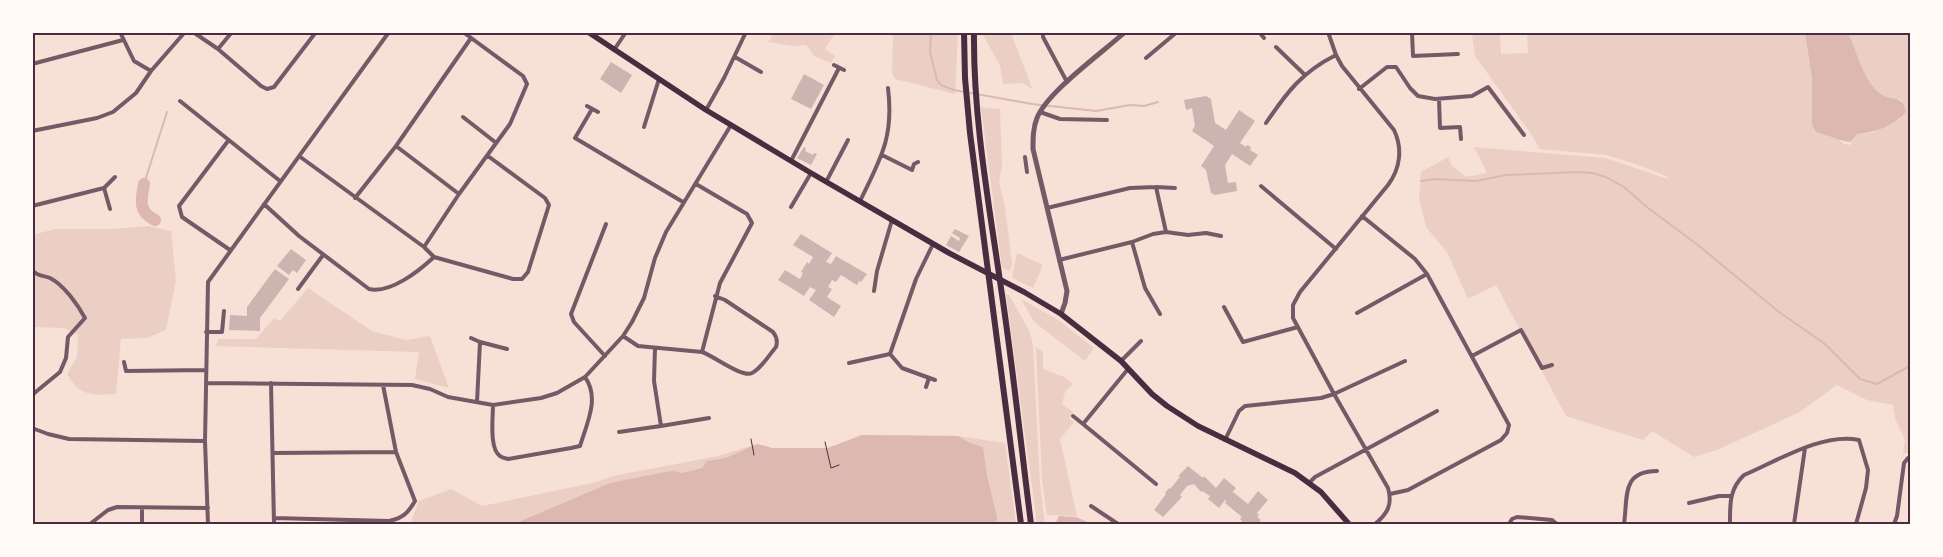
<svg xmlns="http://www.w3.org/2000/svg" width="1943" height="557" viewBox="0 0 1943 557" font-family="Helvetica,sans-serif">
<style>
.green{fill:#ebcfc5}
.water{fill:#dcb8b0}
.lines{fill:none;stroke-linecap:round;stroke-linejoin:round}
.stream{stroke:#dcb8b0;stroke-width:2}
.river{stroke:#dcb8b0;stroke-width:12}
.building{fill:#ccb4b1}
.path{stroke:#4a2c40;stroke-width:1}
.minor{stroke:#755966;stroke-width:4}
.tertiary{stroke:#755966;stroke-width:5}
.secondary{stroke:#4a2c40;stroke-width:5.5}
.trunk{stroke:#4a2c40;stroke-width:6}
.neatline{fill:none;stroke:#4a2c40;stroke-width:2}
</style>
<rect width="100%" height="100%" fill="#f7e1d7"/>
<!-- green -->
<path class="green" d="M774,33H835L825,49L835,56L831,63L814,56L808,47L805,45L794,46L768,42Z
M893,33H958L955,94L895,79L892,73Z
M982,33H1011L1033,90L1023,83L1003,84L1000,66Z
M1527,33H1805L1812,79V125L1816,132L1835,136L1844,144L1850,145L1857,134L1872,133L1899,120L1902,100C1895,99 1888,100 1882,96C1865,85 1856,51 1848,33H1910V446L1908,453H1903L1905,440L1895,418L1893,405L1867,400L1837,385L1800,412L1717,450L1694,457L1652,431L1643,440L1566,416L1496,285L1468,299L1447,252L1426,227L1419,199L1421,172L1448,157L1452,166L1466,177L1487,173L1474,147L1606,158L1668,179L1666,176L1638,165L1606,155L1540,149L1531,134L1475,56L1472,35H1500L1501,54L1528,53Z
M981,107L1000,109L1002,166L999,182L1005,207L1012,263L1010,271L1002,268Z
M149,226L171,231L176,281L166,330L147,338L121,339L116,394C92,395 80,397 67,374L77,357L78,335L64,328L33,327L32,235L55,229H111Z
M1017,253L1043,265L1033,288L1012,278Z
M308,288L372,331L406,340L430,336L449,388L415,379L419,352L215,346L219,339H256L274,318L280,321Z
M1006,294L1009,295L1030,332L1033,345L1040,483L1045,524H1037Z
M1021,299L1060,321L1094,348L1085,361L1034,322Z
M1036,347L1043,352V369L1064,377L1073,384L1065,392L1062,404L1073,412L1069,419L1074,422L1060,439L1077,516L1047,515L1042,481Z
M862,435L958,436L1005,443L1016,524H411V522L419,501L451,489L482,506L597,482L613,476L718,456L757,444L772,448H828Z"/>
<!-- water -->
<path class="water" d="M1805,33H1848C1857,51 1862,77 1878,92C1890,103 1903,93 1906,112C1893,126 1875,133 1857,134L1851,142C1839,141 1829,135 1816,132L1812,125V79Z
M862,435L958,436L970,443L983,447L987,476L997,517L996,524H514L610,483L665,472L674,471L682,473L702,468L707,461L726,458L757,444L772,448H828Z
M1059,516L1076,517L1092,524H1055Z"/>
<g class="lines">
<!-- stream -->
<path class="stream" d="M931,32L930,52L937,80L941,85L954,90L1032,104L1096,111L1130,105L1144,106L1158,102
M1421,181L1434,179L1476,181L1506,175L1578,172L1592,173L1606,177L1624,187L1648,208L1698,245L1779,312L1825,344L1860,379L1877,384L1910,366
M144,184L167,112"/>
<!-- river -->
<path class="river" d="M144,184C141,200 138,212 155,220"/>
</g>
<!-- building -->
<path class="building" d="M611,62L632,75L621,93L600,79Z
M804,74L824,85L811,109L791,99Z
M1206,96L1211,99L1215,123L1226,130L1239,110L1255,121L1240,143L1246,147L1247,145L1251,147L1250,150L1258,155L1250,166L1232,154L1225,165L1228,183L1236,182L1237,191L1215,195L1211,193L1206,170L1201,166L1214,146L1192,131L1195,126L1192,108L1186,110L1184,100Z
M804,147L806,148L805,151L813,155L814,153L817,154L811,165L797,158Z
M955,229L969,236L959,252L946,245L951,236L959,241L960,238L952,233Z
M801,234L832,253L826,262L831,264L836,256L867,274L861,282L859,281L857,285L841,275L836,282L832,280L828,287L832,289L827,297L841,306L834,317L809,300L816,290L810,287L804,296L778,280L785,270L800,279L803,273L801,272L807,262L809,264L813,257L793,245Z
M291,249L306,260L297,273L293,270L289,275L277,266Z
M275,269L289,279L260,318V331L229,330L230,315L247,316V307Z
M1188,466L1203,478L1204,476L1216,488L1224,478L1236,488L1230,495L1233,492L1248,504L1258,491L1268,500L1257,513L1259,515L1257,517L1261,520L1257,524H1240L1242,521L1240,519L1242,517L1225,503L1226,501L1225,500L1219,508L1208,499L1210,496L1202,491L1201,492L1194,484L1187,486L1180,495L1182,497L1163,517L1154,510L1166,494L1165,493L1169,488L1170,489L1180,477L1178,476Z"/>
<g class="lines">
<!-- path -->
<path class="path" d="M751,439L754,455
M825,442L831,468L839,465"/>
<!-- minor -->
<path class="minor" d="M120,32L134,61L151,71
M193,32L218,49L261,86L267,89L274,87L316,32
M1043,32V37L1067,82
M1259,32L1264,38
M1328,32L1336,55L1342,66L1394,130C1403,149 1400,169 1388,185L1300,292L1293,305V318L1334,394L1388,488C1393,505 1387,514 1375,524
M1412,32L1413,56L1458,54
M1276,47L1304,74
M218,49L232,32
M614,50L626,32
M735,57L761,72
M1146,58L1177,32
M32,64L123,40
M834,65L844,70
M1359,89L1387,67H1396L1410,88L1418,96L1435,99L1472,96L1488,87L1524,135
M1439,99L1440,128L1460,127L1461,139
M180,101L280,181
M587,106L598,112
M592,109L575,138L683,202
M706,110L724,78L746,32
M1040,112L1060,119L1107,120
M463,117L495,142
M1266,123C1287,92 1302,72 1336,55
M644,127L659,79
M32,131L97,118L113,112L136,93L151,71L185,32
M228,141L179,206L182,217L230,250
M396,146L459,194
M882,155L912,170L914,164L918,162
M299,156L424,247L434,257L513,279H522L528,272L549,205L545,198L488,156
M1025,157L1027,172
M791,161L839,68
M826,182L848,140
M1261,186L1336,249
M1156,187L1175,188
M104,188L115,177
M355,198L396,146L471,38
M860,201C881,158 894,137 888,88
M264,204L299,236L369,289C390,294 419,271 434,257
M32,206L104,188L110,209
M791,207L811,173
M1047,208L1130,188L1156,187L1166,232
M1362,216L1415,259L1427,274L1509,425L1507,433L1501,440L1408,490L1390,494
M1132,242L1145,288L1160,314
M933,244L916,279L890,354L902,368L935,380
M424,247L459,194L510,124L527,84L523,76L463,32
M1059,260L1132,242L1153,234L1166,232L1188,235L1206,233L1221,236
M32,270C38,277 43,275 50,278C64,285 78,305 85,318L68,337L66,358L60,372L32,395
M298,289L323,255
M874,291L877,271L892,220
M1224,307L1243,342L1298,327
M1357,313L1427,274
M206,332H222L224,311
M623,336L638,346L702,352L720,283L752,223L747,214L696,184
M471,338L480,342
M655,348L654,381L661,426L709,418
M702,352C714,356 742,378 752,373C761,369 769,355 776,347C778,341 777,337 773,332L725,300L715,296
M605,356L574,322L571,314L606,224
M1472,356L1521,330L1542,368L1552,365
M1121,361L1141,341
M124,362L126,371L206,370
M849,363L890,354
M1128,369L1083,424L1156,484
M206,383L412,385L430,389L448,397L493,405L541,398L557,393L585,377L623,336L632,322L644,298L655,258L666,232L731,125
M271,383L274,524
M926,387L929,378
M477,402L480,342L507,349
M493,405C493,417 489,449 500,456C502,458 505,458 508,459L571,448L580,446C587,423 600,398 585,377
M1073,416L1083,424
M32,428L48,434L69,439L205,441
M619,432L661,426
M1225,440L1239,411L1245,406L1321,398L1334,394L1405,361
M273,453L396,452
M1309,483L1315,477L1437,411
M1689,503L1719,496H1731
M1091,506L1118,524
M274,518L389,521C403,518 408,513 415,501L396,452L383,385
M90,524L108,510L117,507L208,508
M142,524V509
M208,524L205,441L208,282L389,32
M1509,524L1512,519L1517,517L1552,520L1557,524
M1624,524C1628,497 1621,471 1657,471
M1730,524C1730,505 1729,489 1744,475C1777,461 1823,432 1859,440L1868,470L1866,488L1856,524
M1794,524L1805,448
M1894,524L1897,516L1904,463L1908,458"/>
<!-- tertiary -->
<path class="tertiary" d="M1061,314L1065,303L1067,291L1033,149C1033,138 1033,128 1037,118C1047,92 1102,53 1125,32"/>
<!-- secondary -->
<path class="secondary" d="M588,32L706,110L811,173L949,253L1024,292L1061,314L1121,361L1152,394L1167,406L1198,426L1295,473L1321,492L1349,524"/>
<!-- trunk -->
<path class="trunk" d="M964,32L965,78L970,133L1021,524
M974,32C973,118 989,204 1001,288C1013,367 1021,446 1031,524"/>
</g>
<!-- border -->
<rect width="1943" height="557" fill="none" stroke="#fffaf5" stroke-width="68"/>
<rect x="34" y="34" width="1875" height="489" class="neatline"/>
</svg>
